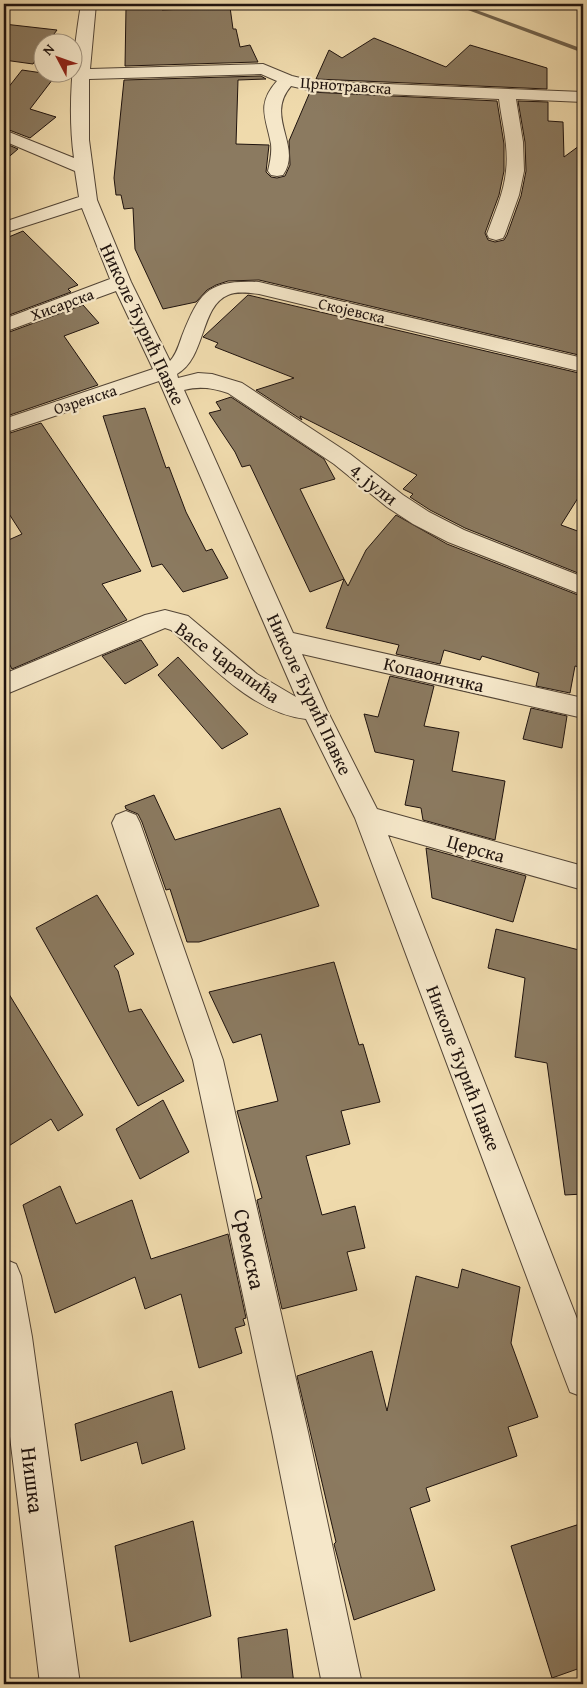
<svg xmlns="http://www.w3.org/2000/svg" width="587" height="1688" viewBox="0 0 587 1688" font-family="'Gentium Book Plus',serif">
<style>
.lines{fill:none;stroke-linecap:round;stroke-linejoin:round}
.stream{fill:#71624c;fill-rule:evenodd}
.building{fill:#8b7a60;stroke:#1f130e}
.street-casing{stroke:#534536;stroke-width:2}
.street{fill:#f5e7c9;fill-rule:evenodd}
.labels{text-anchor:middle;stroke-width:4.5;stroke-linejoin:round;paint-order:stroke}
.far-street-label{font-size:16px;fill:#1f130e;stroke:#f5e7c9}
.street-label{font-size:19px;fill:#1f130e;stroke:#f5e7c9}
.near-street-label{font-size:22px;fill:#1f130e;stroke:#f5e7c9}
</style>
<rect width="100%" height="100%" fill="#efdaac"/>
<filter id="stains"><feTurbulence type="fractalNoise" baseFrequency=".004" numOctaves="4"/><feColorMatrix values="0 0 0 0 .2 0 0 0 0 .09 0 0 0 0 .02 0 0 0 .5 -.17"/></filter>
<radialGradient id="worn" r=".72"><stop offset=".6" stop-color="#630" stop-opacity="0"/><stop offset="1" stop-color="#630" stop-opacity=".3"/></radialGradient>
<g class="lines">
<!-- stream -->
<path class="stream" d="M452,4H460L583,49V53Z"/>
</g>
<!-- building -->
<path class="building" d="M230,7L233,29H236L240,47L250,45L258,62L125,66L126,8H162V10Z
M4,24L57,30L48,42H42V51L33,64L4,60Z
M374,38L446,67L470,45L547,68V89L316,79L329,50L342,58Z
M22,70L56,75L30,109L56,117L30,138L4,128V93Z
M261,76L266,79L238,80L236,144L269,145L266,172L271,177L277,178L285,176L290,165L289,141L310,92L497,101L504,144V171L499,195L485,233L488,240L495,242L504,240L507,235L521,196L526,171L525,142L518,101L548,102V121L563,122L564,157L583,143V356L259,280L228,281L216,285L207,290L196,302L163,309L135,249L133,208L124,209L121,195H116L114,178L124,80Z
M4,143L18,149L4,161Z
M23,231L78,285L68,289L71,292L4,317V239Z
M248,295L583,374V490L561,525L583,533V575L465,528L430,510L410,497L413,494L403,489L417,475L300,416L302,420L256,390L294,378L215,347L218,343L203,337Z
M83,305L99,323L64,336L98,385L4,417V334Z
M231,397L324,459L335,479L300,489L344,579L310,592L250,465L242,467L235,452L209,413L221,410L216,402Z
M145,408L166,468L169,467L186,512L206,551L212,549L228,578L183,592L162,564L152,567L103,416Z
M41,423L141,571L102,584L127,620L12,669L4,654V542L22,534L4,506V435Z
M396,515L447,544L583,597V668L575,666L570,693L536,686L539,673L482,656L480,660L444,650L440,664L396,654L399,645L326,628L344,579L348,586L366,550Z
M141,640L158,665L125,684L102,656Z
M178,657L248,734L222,749L158,675Z
M390,676L434,686L424,726L459,732L452,771L505,781L495,840L423,820L421,808L405,805L414,760L375,752L364,714L378,717Z
M531,708L567,716L562,748L523,739Z
M154,795L175,840L280,808L319,906L199,942H187L170,889L166,890L142,822L138,814L126,809L125,806Z
M426,848L526,876L513,922L432,898Z
M97,895L134,954L114,966L118,971L129,1012L141,1009L184,1081L138,1106L36,928Z
M496,929L583,951V1194L565,1195L547,1063L515,1057L525,978L488,968Z
M334,962L359,1045L363,1044L380,1102L341,1111L350,1144L306,1156L322,1215L355,1206L365,1248L347,1252L357,1290L282,1309L257,1200L262,1198L237,1111L278,1101L261,1034L233,1043L209,992Z
M4,986L83,1115L58,1131L51,1119L4,1149Z
M163,1100L189,1152L140,1179L116,1129Z
M60,1186L76,1224L132,1200L151,1259L228,1234L246,1318L243,1319L245,1325L235,1328L242,1353L199,1368L181,1294L145,1309L135,1277L55,1313L23,1205Z
M462,1269L520,1287L511,1343L538,1417L508,1427L517,1456L426,1488L430,1501L410,1508L435,1590L354,1620L334,1544L336,1542L297,1376L372,1351L387,1411L416,1276L458,1288Z
M172,1391L185,1449L142,1464L137,1442L81,1461L75,1424Z
M193,1521L211,1616L130,1642L115,1546Z
M583,1523V1667L552,1678L511,1546Z
M287,1629L294,1684H242L238,1638Z"/>
<g class="lines">
<!-- street casing -->
<g class="street-casing">
<path id="street" d="M81,4H96L90,69L263,64L292,76L313,81L583,92V102L516,99L523,142L524,171L519,195L505,234L503,238L496,240L489,238L487,234C494,214 504,193 506,171C509,147 502,123 499,99L313,91L291,86C264,117 303,146 283,175L277,176L271,175L268,171C270,162 272,153 271,144C266,117 256,105 277,81L261,74L89,79V140L97,200L131,282L170,361C176,355 179,345 182,336C200,291 208,280 259,282L583,358V372L259,294C249,293 237,291 228,295C200,306 206,358 177,374L178,378L198,373L212,374L242,383L350,454L403,495L429,512L464,530L583,577V595L448,542L413,524L387,507L334,464L228,393C212,388 200,386 184,390L293,633L583,698V718L302,654L327,710L377,809L583,866V890L388,835L583,1334V1397L570,1392L565,1379L355,818L306,719C252,713 209,663 171,630L165,628L4,695V674L145,615L165,610L188,616L257,674L296,697L159,381L4,433V419L153,369L116,291L4,332V319L110,279L82,208L4,233V222L79,197L75,171L4,141V130L74,158C67,108 73,54 81,4Z
M126,811L136,815L140,823L223,1060L308,1432L362,1684H322L272,1432L193,1060L112,823L116,815Z
M4,1259L16,1264L21,1276L32,1337L80,1684H40L4,1387Z"/>
</g>
<!-- street -->
<use href="#street" class="street"/>
</g>
<g class="labels">
<!-- far-street labels -->
<g class="far-street-label">
<text transform="translate(346 85) rotate(4)" y="6">Црнотравска</text>
<text transform="translate(62 304) rotate(-20)" y="6">Хисарска</text>
<text transform="translate(352 310) rotate(13)" y="6">Скојевска</text>
<text transform="translate(85 399) rotate(-18)" y="6">Озренска</text>
</g>
<!-- street labels -->
<g class="street-label">
<text transform="translate(143 324) rotate(65)" y="7">Николе Ђурић Павке</text>
<text transform="translate(374 484) rotate(38)" y="7">4. јули</text>
<text transform="translate(228 662) rotate(36)" y="7">Васе Чарапића</text>
<text transform="translate(434 674) rotate(13)" y="7">Копаоничка</text>
<text transform="translate(310 694) rotate(65)" y="7">Николе Ђурић Павке</text>
<text transform="translate(476 848) rotate(16)" y="7">Церска</text>
<text transform="translate(464 1068) rotate(69)" y="7">Николе Ђурић Павке</text>
</g>
<!-- near-street labels -->
<g class="near-street-label">
<text transform="translate(250 1249) rotate(78)" y="8">Сремска</text>
<text transform="translate(33 1480) rotate(83)" y="8">Нишка</text>
</g>
</g>
<!-- margin -->
<rect width="587" height="1688" fill="none" stroke="#efdaac" stroke-width="20"/>
<rect x="5" y="5" width="577" height="1678" fill="none" stroke="#1f130e" stroke-width="2.5"/>
<rect x="10" y="10" width="567" height="1668" fill="none" stroke="#1f130e"/>
<!-- north arrow -->
<g transform="translate(58 58) rotate(311)"><circle r="24" fill="#f5e7c9" stroke="#9f927e"/>
<path d="M0-4L9 19L0 12L-9 19Z" fill="#8f2418"/>
<text y="-8" font-size="14" font-weight="bold" text-anchor="middle" fill="#1f130e">N</text>
</g>
<rect width="100%" height="100%" filter="url(#stains)"/>
<rect width="100%" height="100%" fill="url(#worn)"/>
</svg>
